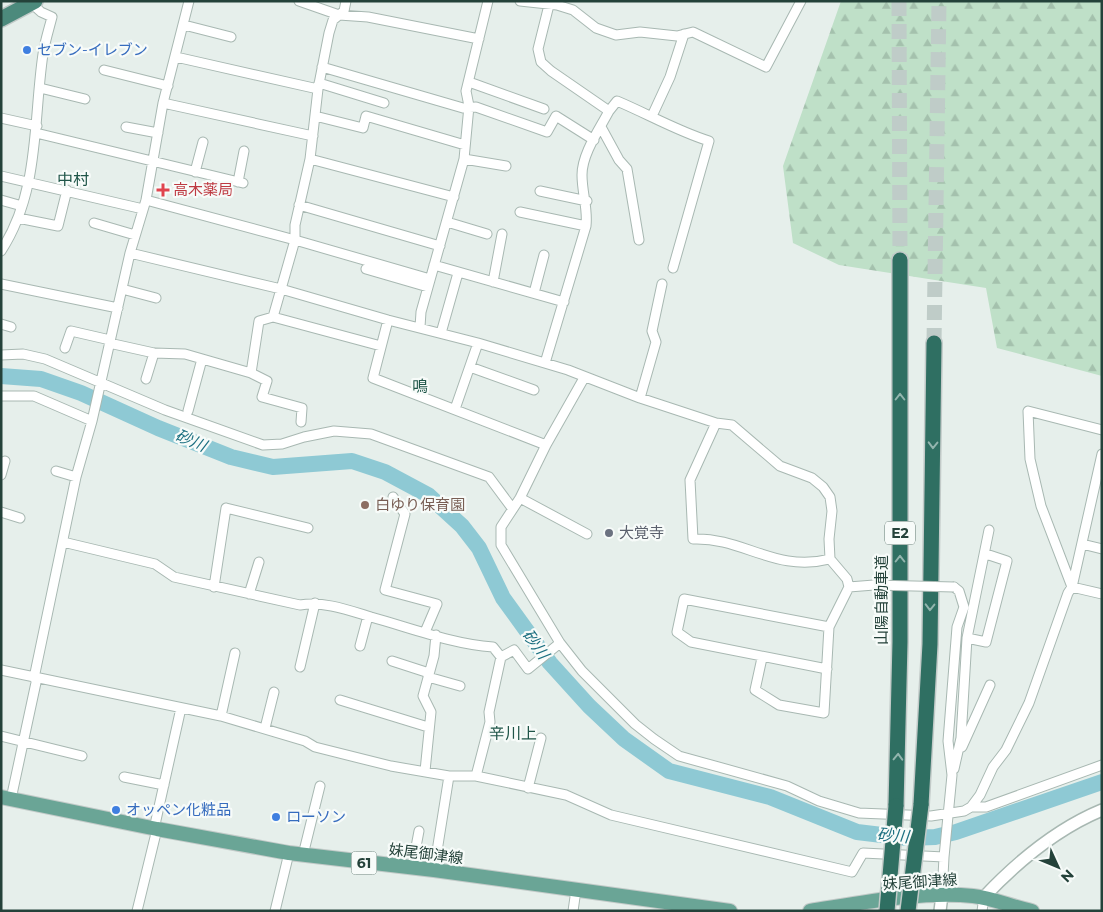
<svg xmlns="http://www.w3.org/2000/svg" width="1103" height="912" viewBox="0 0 1103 912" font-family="Montserrat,'Noto Sans JP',sans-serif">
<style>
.forest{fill:url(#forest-firs)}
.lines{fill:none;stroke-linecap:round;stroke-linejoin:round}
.river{stroke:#8ec9d4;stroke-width:16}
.motorway-tunnel{stroke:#bfccc8;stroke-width:15;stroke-dasharray:15 8;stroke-linecap:butt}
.minor-casing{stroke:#a8b8b2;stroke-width:11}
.tertiary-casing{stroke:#a8b8b2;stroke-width:14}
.primary-casing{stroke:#c2cac8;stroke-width:16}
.trunk-casing{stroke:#c2cac8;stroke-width:18}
.motorway-casing{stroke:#c2cac8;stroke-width:18}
.minor{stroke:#fff;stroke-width:9}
.tertiary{stroke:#fff;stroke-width:11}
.primary{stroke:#6aa596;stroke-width:14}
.trunk{stroke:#4c8a7c;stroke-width:15}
.motorway{stroke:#2f6f62;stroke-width:15}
.minor-bridge-casing{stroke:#a8b8b2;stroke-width:11;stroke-linecap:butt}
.motorway-bridge-casing{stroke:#c2cac8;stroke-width:18;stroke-linecap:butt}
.minor-bridge{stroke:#fff;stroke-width:9}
.motorway-bridge{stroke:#2f6f62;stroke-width:15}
.oneway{stroke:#93b5ae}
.shop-dot{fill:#3f7fe0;stroke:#f7fbf9;stroke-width:2}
.health-dot{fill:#e0444e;stroke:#f7fbf9;stroke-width:2}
.education-dot{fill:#8d6e63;stroke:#f7fbf9;stroke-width:2}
.worship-dot{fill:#6b7280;stroke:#f7fbf9;stroke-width:2}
.labels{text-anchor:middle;stroke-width:4.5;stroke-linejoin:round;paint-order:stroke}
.shield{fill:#f7fbf9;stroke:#637a73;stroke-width:1}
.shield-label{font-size:14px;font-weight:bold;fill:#24423a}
.shop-label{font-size:15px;fill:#366cbe;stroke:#f7fbf9;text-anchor:start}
.health-label{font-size:15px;fill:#be3a42;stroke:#f7fbf9;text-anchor:start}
.education-label{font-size:15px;fill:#785e54;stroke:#f7fbf9;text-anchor:start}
.worship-label{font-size:15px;fill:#5b616d;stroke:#f7fbf9;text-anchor:start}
.street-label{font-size:15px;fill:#24423a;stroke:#f7fbf9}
.neighbourhood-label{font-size:16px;fill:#1f5548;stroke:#f7fbf9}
.water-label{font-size:16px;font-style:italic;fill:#1c6f80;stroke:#f7fbf9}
</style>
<defs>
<pattern id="forest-firs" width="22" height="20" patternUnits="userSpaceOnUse" patternTransform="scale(1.25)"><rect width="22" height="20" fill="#bfe0c8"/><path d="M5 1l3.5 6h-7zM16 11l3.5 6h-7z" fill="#a4c1ad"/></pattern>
</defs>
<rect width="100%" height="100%" fill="#e6efeb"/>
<!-- forest -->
<path class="forest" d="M841,1H1102V376L997,348L986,288L839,265L793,243L783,166Z"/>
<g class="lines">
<!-- river -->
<path class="river" d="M1,376L41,379L81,393L158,428L231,457L273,467L352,461L385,472L428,495L462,526L479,548L503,598L550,663L589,706L624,739L669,771L770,797L857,832L907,838L935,837L956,832L1102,782"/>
<!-- motorway-tunnel -->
<path class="motorway-tunnel" d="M899,1L900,260
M934,343L939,1"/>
<!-- minor casing -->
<g class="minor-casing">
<path id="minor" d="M299,1L339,15L368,17L479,39
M520,1L557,5L573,10L596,28L616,35L640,32L677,36L693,32L766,67L801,1
M184,25L231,37
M176,57L318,89
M322,67L463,108L476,107L547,132L556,116L594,140
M104,70L168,86
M469,82L544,109
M319,83L384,103
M40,88L85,99
M163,103L313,136
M609,111L617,101C648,114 677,131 709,141L673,268
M315,116L363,128L366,116L465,145
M652,116L670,77L684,34
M1,118L37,126
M126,127L158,133
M601,127L619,160L627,169L639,240
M36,133L243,183
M310,159L454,197
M464,159L506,166
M195,172L203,142
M1,176L143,209
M238,182L244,151
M540,191L587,201
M1,200L22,206
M146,200L295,240L430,279
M299,205L440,246
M520,212L586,226
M18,218L58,226L67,190
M447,222L487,234
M94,223L135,235
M1,251C40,191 33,122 43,54C45,41 49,29 52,17L41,12L31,3
M130,253L281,289L388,320L478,343L568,370L640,398L716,423L732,425L780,466L812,478L823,487L830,497L832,511L829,539L830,559L847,579L849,587L829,627L824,713L779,705L755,690L762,658
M434,265L564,302
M366,269L428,287
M493,282L502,234
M1,284L118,308
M122,289L156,298
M534,293L544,255
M273,317L381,346
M388,320L373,378L546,445
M1,324L11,327
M420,327L421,312L464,159L469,106L466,91L488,1
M441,333L458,273
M109,343L154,353L185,354L251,373L267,381L262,397L302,408L301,422
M65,348L71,331L110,340
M1,355L23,354L45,359L165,410L263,445L282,444L304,437L334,431L371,434L489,477L512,508
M545,363L586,226C588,208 582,193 582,175C582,154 599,130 609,111L551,71L541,62L538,49L549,5
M470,367L534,390
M251,373L259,321L273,317L295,240V225L310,159L318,89L329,33L333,20L344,11L346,1
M584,378L546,445L520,498L501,527V545L560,643L582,671L635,724L654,739L679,756L787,786L819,801L859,813L931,816L964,811L971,807L980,795L993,767L1006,750L1029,703L1068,593L1072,587L1102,454
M146,379L154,353
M1,396H34L92,421
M640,398L656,342L652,331L662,284
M455,409L478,343
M188,411L202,359
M716,423L690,480L693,539C743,537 775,573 830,559
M1102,430L1028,411L1030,459L1041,506L1072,587L1102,594
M56,471L76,477
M1,475L5,461
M393,497L405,514L385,590L437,604L425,632
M520,498L587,534
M1,512L20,518
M63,542L155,564L174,577L300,605C324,601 348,610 371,617C411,628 452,644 493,647L501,657L514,650L528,669L560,643
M1082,544L1102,549
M214,587L226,508L308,528
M849,587L874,585
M249,594L259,562
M967,638L986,642L1007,561L986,554
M360,646L368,616
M392,661L429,673
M300,667L315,603
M827,669L691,642L677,632L684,599L829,627
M1,670L221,716L305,741L315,747L391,766L449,776H476L566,795L611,815L852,872L863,853L944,857L942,895
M428,677L460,686
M34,678L76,477L92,421L130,253L146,200L163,103L189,1
M340,700L428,727
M221,716L235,653
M265,728L274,692
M1,736L82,756
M962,747L990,685
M954,769L961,738L967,638L989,530
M425,771L431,712L423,696L434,656L436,635
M476,776L490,722L489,712L501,657
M124,777L164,785
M528,788L541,738
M11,799L37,678
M971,807H986L1102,765
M154,829L181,708
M303,855L320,786
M944,857L952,775L948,741L957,627L964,607L959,591L954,587
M412,868L419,831
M434,870L449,776
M137,911L157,829
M275,911L289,853
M573,911L576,890
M982,911L984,897"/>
</g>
<!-- tertiary casing -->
<g class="tertiary-casing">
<path id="tertiary" d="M984,897C1018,861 1056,829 1102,810
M940,911L942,895"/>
</g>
<!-- primary casing -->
<g class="primary-casing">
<path id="primary" d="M1,797L157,829L289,853L434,870L730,911
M810,911C861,903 921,891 973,896C993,898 1012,907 1032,911"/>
</g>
<!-- trunk casing -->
<g class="trunk-casing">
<path id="trunk" d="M1,19L35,1"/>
</g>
<!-- motorway casing -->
<g class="motorway-casing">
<path id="motorway" d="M921,805L930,644L934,343
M896,806L900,642V260"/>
</g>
<!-- minor -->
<use href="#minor" class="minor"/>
<!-- tertiary -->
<use href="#tertiary" class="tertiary"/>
<!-- primary -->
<use href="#primary" class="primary"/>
<!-- trunk -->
<use href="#trunk" class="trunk"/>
<!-- motorway -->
<use href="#motorway" class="motorway"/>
<!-- minor-bridge casing -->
<g class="minor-bridge-casing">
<path id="minor-bridge" d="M874,585L954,587"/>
</g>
<!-- motorway-bridge casing -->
<g class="motorway-bridge-casing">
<path id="motorway-bridge" d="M887,911L896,806
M908,911L921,805"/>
</g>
<!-- minor-bridge -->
<use href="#minor-bridge" class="minor-bridge"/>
<!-- motorway-bridge -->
<use href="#motorway-bridge" class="motorway-bridge"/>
</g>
<!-- one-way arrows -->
<defs><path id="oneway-chevron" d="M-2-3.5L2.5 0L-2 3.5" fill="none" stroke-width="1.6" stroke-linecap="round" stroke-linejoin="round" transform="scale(1.25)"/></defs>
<g class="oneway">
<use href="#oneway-chevron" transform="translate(900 397) rotate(-90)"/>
<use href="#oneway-chevron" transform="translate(933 445) rotate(91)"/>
<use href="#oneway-chevron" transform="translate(900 559) rotate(-90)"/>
<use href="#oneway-chevron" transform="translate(930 607) rotate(91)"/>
<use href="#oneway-chevron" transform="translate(898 757) rotate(-88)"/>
</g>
<!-- markers -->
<g class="shop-dot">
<circle cx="27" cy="50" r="5"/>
<circle cx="116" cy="810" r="5"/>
<circle cx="276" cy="817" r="5"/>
</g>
<path class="health-dot" d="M160.5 182.5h5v5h5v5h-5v5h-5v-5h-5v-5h5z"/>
<circle class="education-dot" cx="365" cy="505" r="5"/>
<circle class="worship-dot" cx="609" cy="533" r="5"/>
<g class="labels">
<!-- shield labels -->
<g class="shield">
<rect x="885" y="521.5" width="30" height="23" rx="4"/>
<rect x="351.5" y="851.5" width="25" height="23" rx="4"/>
</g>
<g class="shield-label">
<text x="900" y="538">E2</text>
<text x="364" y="868">61</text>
</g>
<!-- shop labels -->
<g class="shop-label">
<text x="37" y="55">セブン-イレブン</text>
<text x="126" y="815">オッペン化粧品</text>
<text x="286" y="822">ローソン</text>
</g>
<!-- health labels -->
<g class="health-label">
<text x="173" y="195">高木薬局</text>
</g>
<!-- education labels -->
<g class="education-label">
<text x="375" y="510">白ゆり保育園</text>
</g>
<!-- worship labels -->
<g class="worship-label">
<text x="619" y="538">大覚寺</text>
</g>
<!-- street labels -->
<g class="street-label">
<text transform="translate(882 600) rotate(-90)" y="5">山陽自動車道</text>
<text transform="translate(426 854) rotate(7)" y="5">妹尾御津線</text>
<text transform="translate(920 882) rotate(-4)" y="5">妹尾御津線</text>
</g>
<!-- neighbourhood labels -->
<g class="neighbourhood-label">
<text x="73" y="185">中村</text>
<text x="420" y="392">鳴</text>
<text x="513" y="739">辛川上</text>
</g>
<!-- water labels -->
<g class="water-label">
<text transform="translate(191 440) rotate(23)" y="6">砂川</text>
<text transform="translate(536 644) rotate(54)" y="6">砂川</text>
<text transform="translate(893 835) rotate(5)" y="6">砂川</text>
</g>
</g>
<!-- border -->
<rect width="1103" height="912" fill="none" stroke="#24423a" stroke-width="5"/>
<!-- north arrow -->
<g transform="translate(1058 867) rotate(134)" stroke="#f7fbf9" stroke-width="4" paint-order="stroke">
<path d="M0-4L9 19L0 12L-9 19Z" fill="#24423a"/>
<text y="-8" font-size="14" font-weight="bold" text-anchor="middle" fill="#24423a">N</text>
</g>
</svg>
